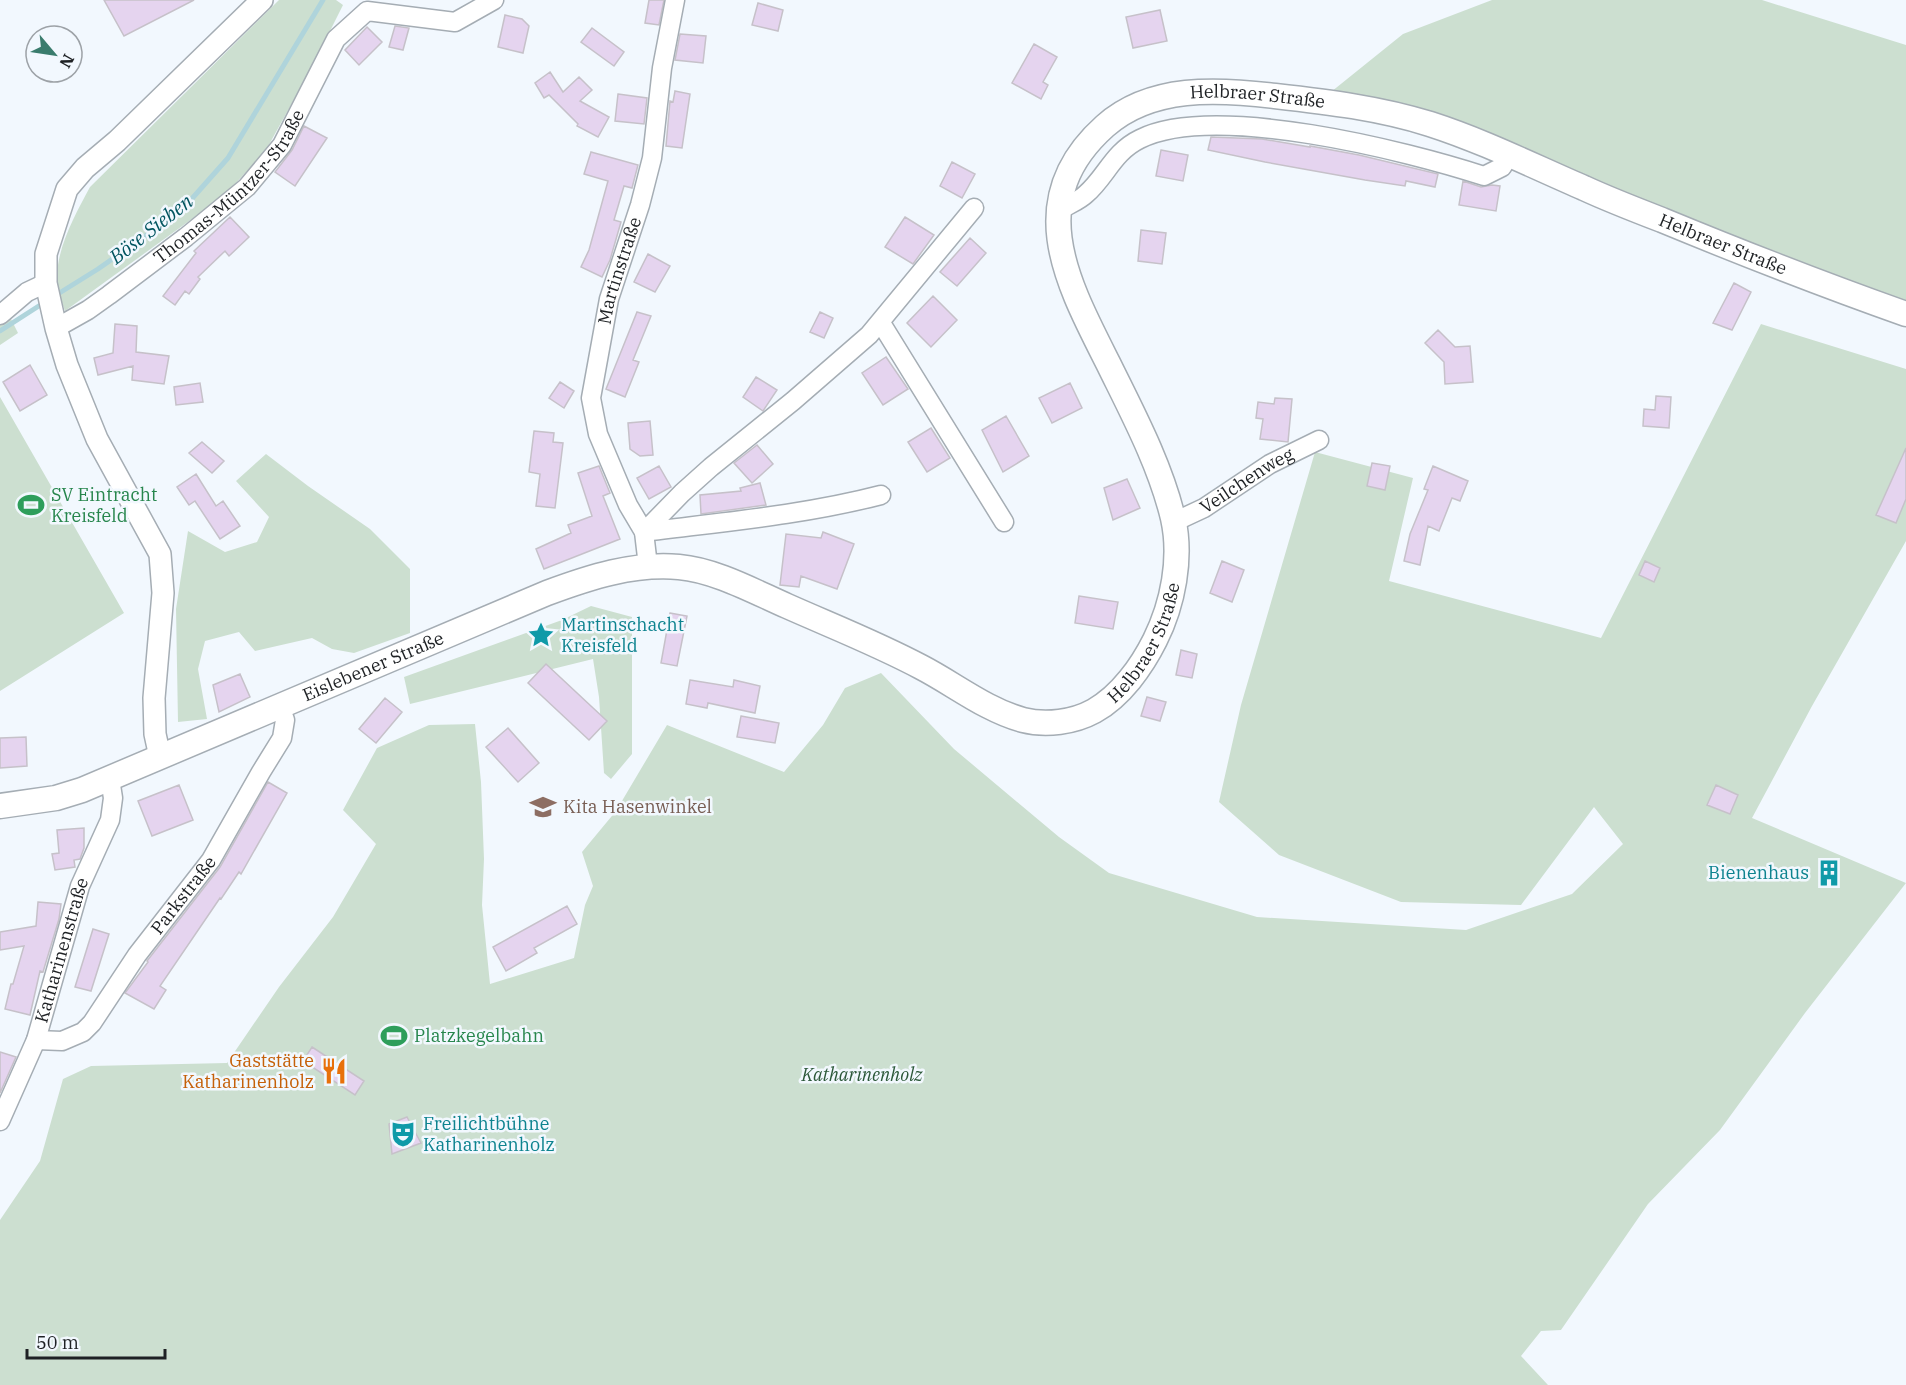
<svg xmlns="http://www.w3.org/2000/svg" width="1906" height="1385" viewBox="0 0 1906 1385" font-family="'IBM Plex Serif',serif">
<style>
.green{fill:#ccdfd0}
.lines{fill:none;stroke-linecap:round;stroke-linejoin:round}
.stream{stroke:#afd4db;stroke-width:5}
.building{fill:#e5d4ef;stroke:#c6c1c9;stroke-width:1.5}
.minor-casing{stroke:#a5adb4;stroke-width:21}
.tertiary-casing{stroke:#a5adb4;stroke-width:24}
.secondary-casing{stroke:#a5adb4;stroke-width:27}
.minor{stroke:#fff;stroke-width:18}
.tertiary{stroke:#fff;stroke-width:21}
.secondary{stroke:#fff;stroke-width:24}
.labels{text-anchor:middle;stroke-width:5;stroke-linejoin:round;paint-order:stroke}
.street-label{font-size:18px;fill:#1e2124;stroke:#f2f8fe}
.leisure-label{font-size:18px;fill:#27864d;stroke:#f2f8fe;text-anchor:start}
.culture-label{font-size:18px;fill:#0d838f;stroke:#f2f8fe;text-anchor:start}
.education-label{font-size:18px;fill:#785e54;stroke:#f2f8fe;text-anchor:start}
.food-label{font-size:18px;fill:#c56008;stroke:#f2f8fe;text-anchor:end}
.park-label{font-size:18px;font-style:italic;fill:#2c5839;stroke:#f2f8fe}
.water-label{font-size:20px;font-style:italic;fill:#00545f;stroke:#f2f8fe}
</style>
<rect width="100%" height="100%" fill="#f2f8fe"/>
<!-- green -->
<path class="green" d="M279,0H336L343,5L312,67L266,150L225,195L65,311C62,302 58,292 57,284C55,250 75,215 90,187Z
M1492,0H1762L1906,45V314L1510,154L1321,100L1403,34Z
M10,317L18,333L0,345V323Z
M1761,324L1906,369V541L1812,706L1752,818L1906,883L1805,1013L1720,1130L1648,1204L1561,1330L1541,1331L1521,1356L1548,1385H0V1220L40,1161L63,1079L91,1066L227,1063L279,987L333,917L376,844L343,810L377,748L429,725L475,724L481,782L484,859L482,905L490,984L574,958L585,905L593,886L582,852L616,811L667,725L784,772L823,725L845,688L881,673L954,749L1059,837L1109,873L1257,917L1466,930L1572,894L1623,844L1594,807L1521,905L1401,902L1279,855L1219,802L1241,705L1315,452L1413,478L1389,581L1601,638Z
M0,397L124,613L0,691Z
M266,454L308,486L370,529L410,569V633L354,653L332,649L312,638L255,651L239,632L205,641L198,669L207,719L178,722L176,609L188,531L225,552L257,542L269,517L236,481Z
M591,606L632,617V754L611,779L604,773L599,697L593,659L410,704L404,677L562,620Z"/>
<g class="lines">
<!-- stream -->
<path class="stream" d="M53,297L98,269L181,211L228,158L323,0
M0,331L45,302"/>
</g>
<!-- building -->
<path class="building" d="M104,0H194L124,36Z
M649,0H664L659,25L645,23Z
M758,3L783,10L778,31L752,25Z
M1160,10L1167,41L1133,48L1126,17Z
M505,15L522,19L529,26L523,53L498,47Z
M395,26L409,28L403,50L389,47Z
M367,27L382,42L359,65L345,50Z
M592,28L624,52L614,66L581,42Z
M680,34L706,36L703,63L675,60Z
M1034,44L1057,57L1043,82L1048,85L1041,99L1012,83Z
M550,72L563,92L579,77L592,90L580,101L609,117L598,137L577,126L578,124L549,95L544,98L535,83Z
M675,91L690,94L682,148L666,146L670,101L673,102Z
M618,94L647,98L644,124L615,121Z
M304,126L327,138L295,186L275,172L292,150Z
M1211,137L1262,139L1310,147V146L1359,155L1438,174L1435,187L1406,181L1405,186L1365,180L1265,162L1208,150Z
M1161,150L1188,155L1183,181L1156,176Z
M591,152L638,165L632,188L624,186L614,220L621,222L610,260L602,277L581,267L589,250L608,181L584,174Z
M952,162L975,174L962,198L940,186Z
M1463,181L1481,187L1492,185L1500,186L1496,211L1459,205Z
M230,217L249,237L229,256L225,251L198,277L200,279L189,294L185,291L175,305L163,296L196,253L194,251Z
M905,217L934,235L913,264L885,247Z
M1141,230L1166,233L1162,264L1138,261Z
M970,238L986,253L957,286L940,272Z
M648,254L670,266L655,292L634,282Z
M1734,283L1751,292L1732,330L1713,323Z
M933,296L957,320L931,347L907,323Z
M637,312L651,316L633,360L639,362L625,397L606,389Z
M820,312L833,318L824,338L810,332Z
M115,324L137,326L136,352L169,356L164,384L132,380L133,366L98,375L94,358L113,353Z
M1438,330L1455,347L1470,346L1473,382L1445,384L1444,362L1425,343Z
M886,357L908,389L883,405L862,373Z
M30,365L47,395L20,411L3,382Z
M756,377L777,390L763,411L743,397Z
M560,382L574,391L564,408L549,398Z
M200,383L203,402L176,405L174,387Z
M1070,383L1082,408L1052,423L1039,398Z
M1656,396L1671,397L1669,428L1643,426L1644,409L1655,410Z
M1275,398L1292,399L1288,442L1260,439L1263,419L1256,418L1258,402L1274,404Z
M1006,416L1029,456L1003,472L982,430Z
M650,421L653,455L640,456L630,449L628,423Z
M931,428L950,458L927,472L908,442Z
M534,431L554,433L553,442L563,443L555,508L536,506L540,474L529,472Z
M202,442L224,461L212,473L189,453Z
M757,445L773,464L752,483L734,463Z
M1906,448V499L1896,523L1876,515Z
M1372,463L1390,466L1385,490L1367,486Z
M599,466L610,493L603,496L620,539L544,569L536,549L571,533L568,525L592,516L578,473Z
M659,466L671,487L649,499L637,478Z
M1433,466L1468,481L1460,501L1452,498L1439,531L1428,526L1420,565L1404,561L1410,534L1428,490L1424,489Z
M196,474L216,506L223,501L240,526L220,539L195,501L189,505L177,487Z
M1127,479L1140,508L1113,520L1104,488Z
M760,483L766,505L701,514L700,495L741,491L740,488Z
M823,532L854,544L837,589L801,576L799,587L780,585L786,534L821,538Z
M1222,561L1244,570L1232,602L1210,593Z
M1645,561L1660,568L1654,582L1639,575Z
M1079,596L1118,602L1113,629L1075,623Z
M670,613L687,616L677,666L661,663Z
M1181,650L1197,654L1192,678L1176,675Z
M546,664L607,721L589,740L528,683Z
M240,674L250,697L219,712L213,685Z
M690,680L733,687L734,680L760,686L755,713L708,703L707,708L686,704Z
M1147,697L1166,702L1160,721L1141,716Z
M385,698L402,712L376,743L359,729Z
M741,716L779,723L775,743L737,737Z
M508,728L539,763L518,782L486,747Z
M26,737L27,766L0,768V738Z
M268,782L287,793L241,874L239,872L221,899L220,898L160,986L166,990L154,1009L125,993L148,962L147,961L220,867Z
M179,785L193,820L152,836L138,801Z
M1716,785L1738,795L1730,814L1707,805Z
M84,828V848L80,859L74,860L75,867L55,870L52,854L59,853L57,830Z
M38,902L61,904L59,919L43,972L40,971L30,1015L5,1009L11,984H13L24,946L0,950V932L36,926Z
M567,906L577,924L534,948L537,953L506,971L493,947Z
M93,929L109,934L91,991L75,987Z
M312,1047L364,1081L355,1095L303,1061Z
M0,1052L16,1057L0,1093Z
M407,1117L421,1143L392,1154L389,1124Z"/>
<g class="lines">
<!-- minor casing -->
<g class="minor-casing">
<g id="minor">
<path d="M1059,211C1067,205 1079,201 1086,194C1106,177 1113,152 1140,139C1214,102 1407,151 1484,176L1502,167L1510,154"/>
<path d="M0,315L27,292L46,283"/>
<path d="M881,323L1004,522"/>
<path id="s1" d="M56,328L88,310L109,295L186,237L247,187L282,145L336,39L367,11L455,22L494,0"/>
<path id="s2" d="M1174,522L1204,508L1270,464L1319,440"/>
<path d="M644,532L682,493L711,467L793,401L869,335L974,208"/>
<path d="M644,532C723,522 804,515 881,495"/>
<path id="s3" d="M648,566L644,532L628,505L598,434L591,398L609,299L640,205L652,158L662,68L675,0"/>
<path id="s4" d="M36,1040L62,1041L83,1032L92,1023L137,955L211,860L261,772L282,738L285,720L280,706"/>
<path id="s5" d="M0,1121L36,1040L80,886L110,820L113,798L110,779"/>
</g>
</g>
<!-- tertiary casing -->
<g class="tertiary-casing">
<path id="tertiary" d="M160,757L155,734L154,698L163,593L160,554L97,439L67,365L56,328L46,283V254L67,189L85,168L117,141L262,0"/>
</g>
<!-- secondary casing -->
<g class="secondary-casing">
<g id="secondary">
<path id="s6" d="M0,806L56,798L82,790L547,593C590,577 633,563 679,567C715,570 755,592 787,606C832,626 878,644 921,667C954,684 986,710 1023,720C1046,726 1074,722 1094,711C1121,696 1142,666 1155,640C1173,604 1182,558 1173,518C1160,464 1132,412 1108,363C1067,282 1022,200 1105,126C1151,85 1218,89 1275,96C1328,102 1379,108 1430,124C1483,141 1533,166 1584,188C1610,200 1636,210 1662,220C1742,253 1824,285 1906,314"/>
</g>
</g>
<!-- minor -->
<use href="#minor" class="minor"/>
<!-- tertiary -->
<use href="#tertiary" class="tertiary"/>
<!-- secondary -->
<use href="#secondary" class="secondary"/>
</g>
<!-- icons -->
<defs>
<g id="stadium-bare" transform="scale(2.07)"><path d="M0-5a6.5 5 0 1 0 0 10a6.5 5 0 1 0 0-10ZM-3.5-1.8h7v3.6h-7Z" fill="#2e9e5b" stroke="#f2f8fe" stroke-width="2.5" paint-order="stroke"/></g>
<g id="sight-bare" transform="scale(2.07)"><path d="M0-6L1.8-2.2L6-1.7L2.9 1.2L3.7 5.4L0 3.3L-3.7 5.4L-2.9 1.2L-6-1.7L-1.8-2.2Z" fill="#0f9aa8" stroke="#f2f8fe" stroke-width="2.5" paint-order="stroke"/></g>
<g id="school-bare" transform="scale(2.07)"><path d="M0-5L7-2L0 1L-7-2ZM-4 1L0 2.5L4 1V4Q0 6-4 4Z" fill="#8d6e63" stroke="#f2f8fe" stroke-width="2.5" paint-order="stroke"/></g>
<g id="building-bare" transform="scale(2.07)"><path d="M-4-6H4V6H1V3H-1V6H-4ZM-2.5-4.3h1.7v1.8h-1.7ZM.8-4.3h1.7v1.8H.8ZM-2.5-1h1.7V.8h-1.7ZM.8-1h1.7V.8H.8Z" fill="#0f9aa8" stroke="#f2f8fe" stroke-width="2.5" paint-order="stroke"/></g>
<g id="restaurant-bare" transform="scale(2.07)"><path d="M-5-6h1v4h1v-4h1v4h1v-4h1v5L-1.5 .5V6h-2V.5L-5-1ZM5-6V6H3V1.5H1.5Q1.5-4 5-6Z" fill="#e8710a" stroke="#f2f8fe" stroke-width="2.5" paint-order="stroke"/></g>
<g id="theatre-bare" transform="scale(2.07)"><path d="M-5-5.5Q0-4 5-5.5V0Q5 5 0 6Q-5 5-5 0ZM-3.3-2.5H-1v1.5H-3.3ZM1-2.5H3.3v1.5H1ZM-2.8 1Q0 5.5 2.8 1Z" fill="#0f9aa8" stroke="#f2f8fe" stroke-width="2.5" paint-order="stroke"/></g>
</defs>
<g fill-rule="evenodd">
<use href="#stadium-bare" x="31" y="505"/>
<use href="#sight-bare" x="541" y="635"/>
<use href="#school-bare" x="543" y="807"/>
<use href="#building-bare" x="1829" y="873"/>
<use href="#stadium-bare" x="394" y="1036"/>
<use href="#restaurant-bare" x="334" y="1071"/>
<use href="#theatre-bare" x="403" y="1134"/>
</g>
<g class="labels">
<!-- street labels -->
<g class="street-label">
<text dy="6" stroke="none"><textPath href="#s6" startOffset="1986">Helbraer Straße</textPath></text>
<text dy="6" stroke="none"><textPath href="#s1" startOffset="226">Thomas-Müntzer-Straße</textPath></text>
<text dy="6" stroke="none"><textPath href="#s6" startOffset="2478">Helbraer Straße</textPath></text>
<text dy="6" stroke="none"><textPath href="#s3" startOffset="310">Martinstraße</textPath></text>
<text dy="6" stroke="none"><textPath href="#s2" startOffset="84">Veilchenweg</textPath></text>
<text dy="6" stroke="none"><textPath href="#s6" startOffset="1263">Helbraer Straße</textPath></text>
<text dy="6" stroke="none"><textPath href="#s6" startOffset="400">Eislebener Straße</textPath></text>
<text dy="6" stroke="none"><textPath href="#s4" startOffset="219">Parkstraße</textPath></text>
<text dy="6" stroke="none"><textPath href="#s5" startOffset="182">Katharinenstraße</textPath></text>
</g>
<!-- leisure labels -->
<g class="leisure-label">
<text x="51" y="501">SV Eintracht<tspan x="51" dy="21">Kreisfeld</tspan></text>
<text x="414" y="1042">Platzkegelbahn</text>
</g>
<!-- culture labels -->
<g class="culture-label">
<text x="561" y="631">Martinschacht<tspan x="561" dy="21">Kreisfeld</tspan></text>
<text x="1809" y="879" text-anchor="end">Bienenhaus</text>
<text x="423" y="1130">Freilichtbühne<tspan x="423" dy="21">Katharinenholz</tspan></text>
</g>
<!-- education labels -->
<g class="education-label">
<text x="563" y="813">Kita Hasenwinkel</text>
</g>
<!-- food labels -->
<g class="food-label">
<text x="314" y="1067">Gaststätte<tspan x="314" dy="21">Katharinenholz</tspan></text>
</g>
<!-- park labels -->
<g class="park-label">
<text x="862" y="1081">Katharinenholz</text>
</g>
<!-- water labels -->
<g class="water-label">
<text transform="translate(151 229) rotate(-38)" y="7">Böse Sieben</text>
</g>
</g>
<!-- north arrow -->
<g transform="translate(54 54) rotate(119)"><circle r="28" fill="#f2f8fe" stroke="#9da2a7" stroke-width="1.5"/>
<path d="M0-4.5L10 22L0 15L-10 22Z" fill="#3a7c6d"/>
<text y="-9" font-size="16" font-weight="bold" text-anchor="middle" fill="#1e2124">N</text>
</g>
<!-- scale -->
<path d="M27 1349v9h138v-9" fill="none" stroke="#1e2124" stroke-width="3"/>
<text x="36" y="1349" font-size="18" fill="#1e2124" stroke="#f2f8fe" stroke-width="4.5" paint-order="stroke">50 m</text>
</svg>
